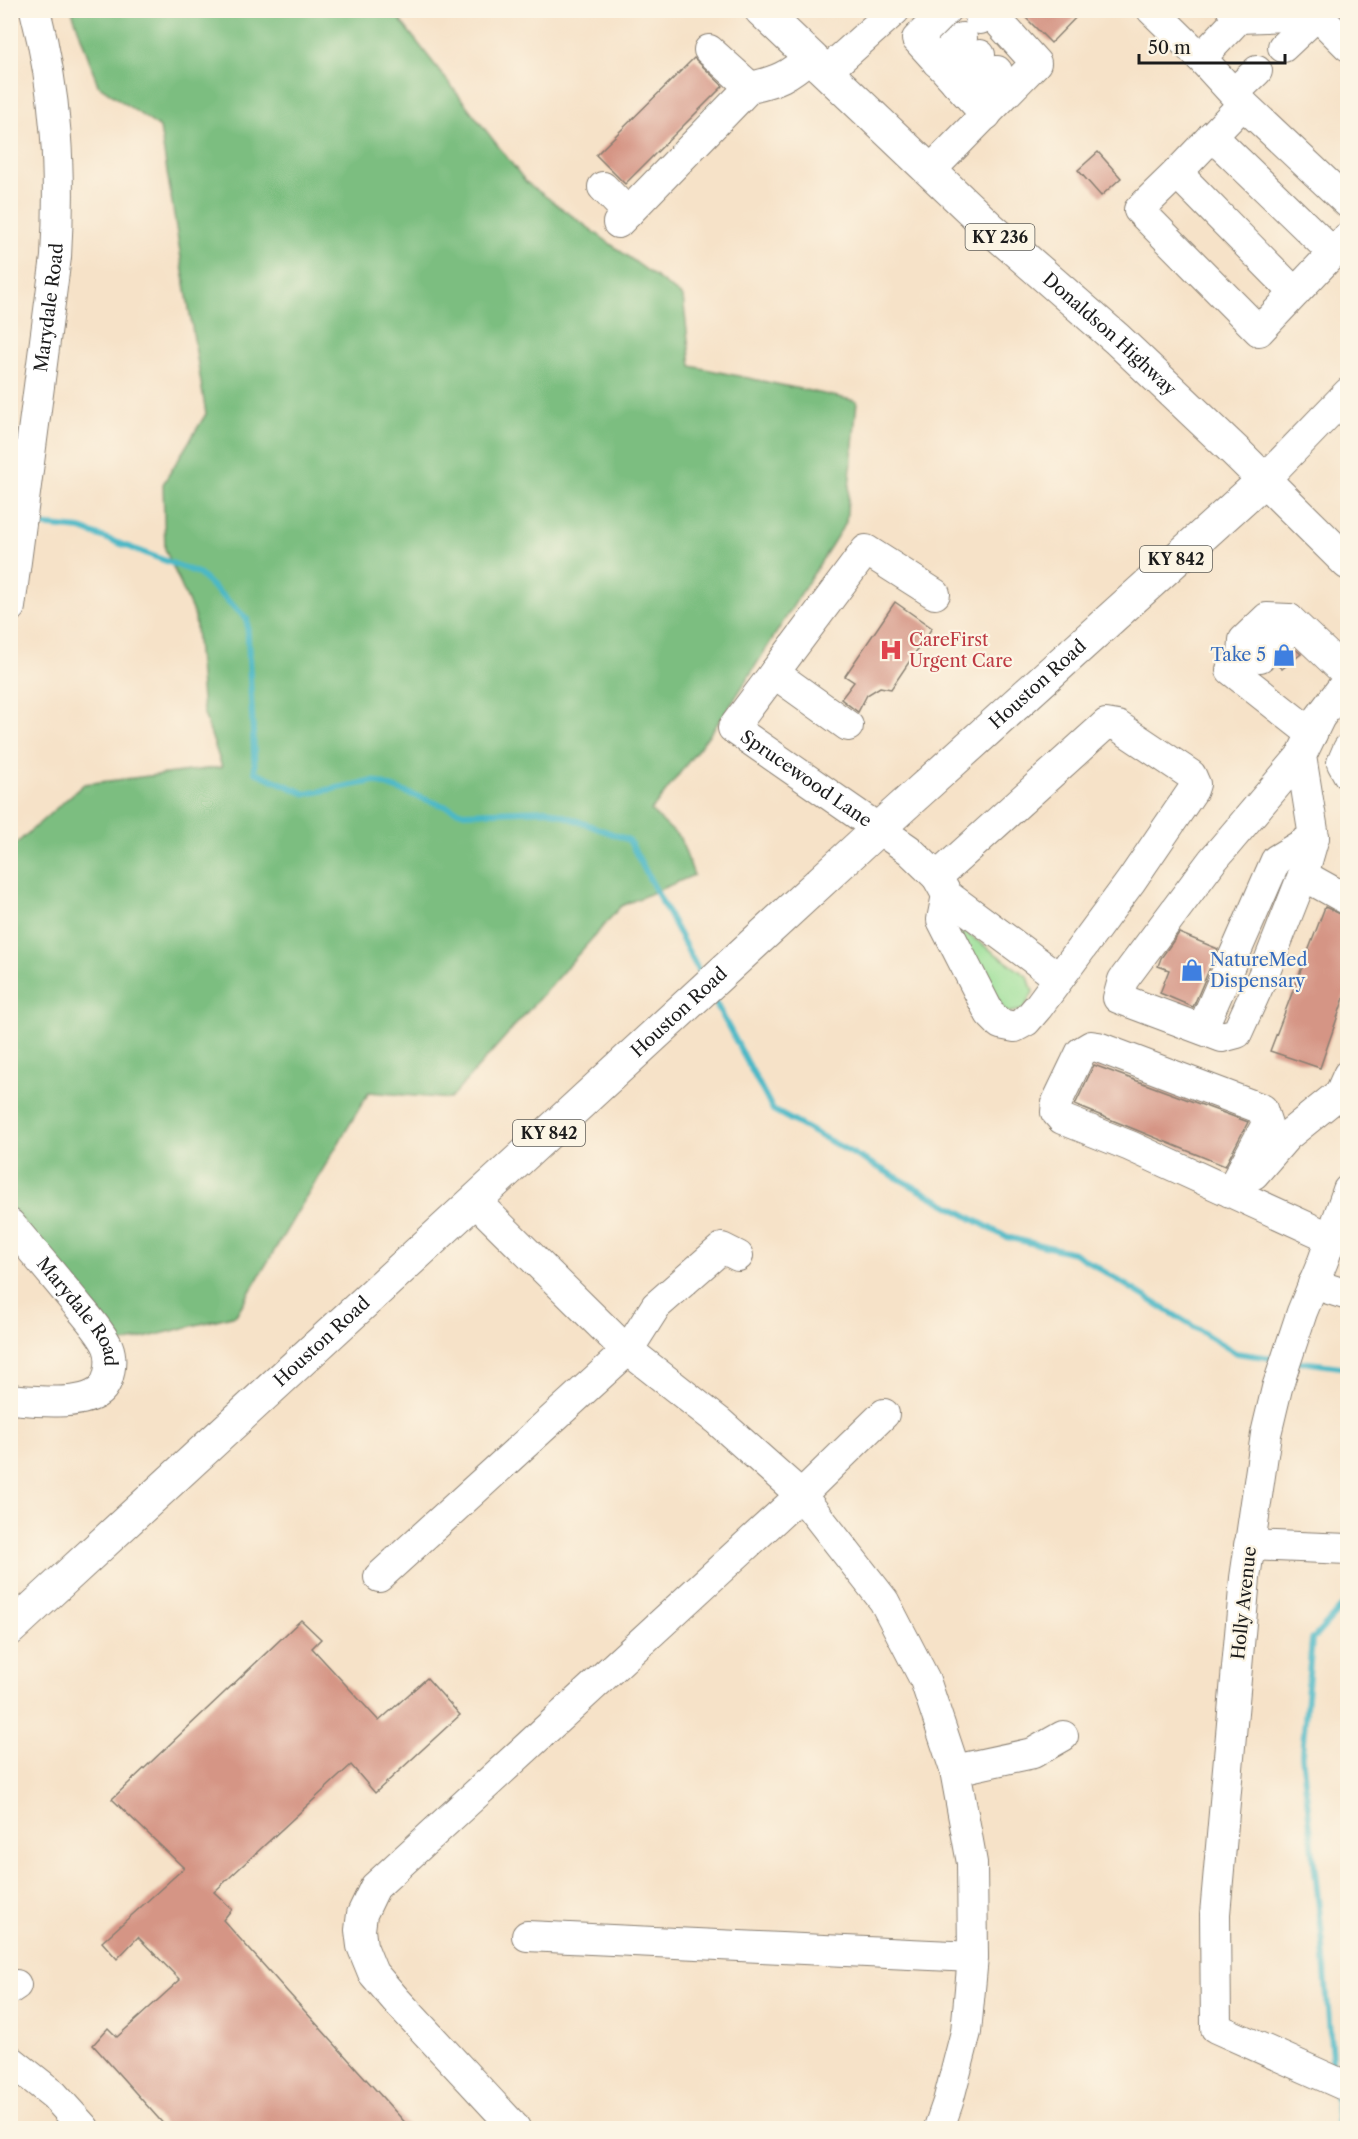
<svg xmlns="http://www.w3.org/2000/svg" width="1358" height="2139" viewBox="0 0 1358 2139" font-family="'Libre Caslon Text',serif">
<style>
.green{fill:#9adf97;stroke:#5b7e5a;stroke-width:1.5}
.forest{fill:#7bbe80;stroke:#4c6d4e;stroke-width:1.5}
.lines{fill:none;stroke-linecap:round;stroke-linejoin:round}
.stream{stroke:#4bb8c6;stroke-width:6}
.building{fill:#d59585}
.minor-casing{stroke:#897f72;stroke-width:32}
.major-casing{stroke:#897f72;stroke-width:35}
.minor{stroke:#fff;stroke-width:30}
.major{stroke:#fff;stroke-width:33}
.labels{text-anchor:middle;stroke-width:4.5;stroke-linejoin:round;paint-order:stroke}
.shield{fill:#fcf5e5;stroke:#5f5d58;stroke-width:1.5}
.shield-label{font-size:16px;font-weight:bold;fill:#1c1c1c}
.street-label{font-size:18px;fill:#1c1c1c;stroke:#fcf5e5}
.health-label{font-size:18px;fill:#be3a42;stroke:#fcf5e5;text-anchor:start}
.shop-label{font-size:18px;fill:#366cbe;stroke:#fcf5e5;text-anchor:end}
</style>
<rect width="100%" height="100%" fill="#fcf5e5"/>
<filter id="ink" filterUnits="userSpaceOnUse"><feTurbulence type="fractalNoise" baseFrequency=".0167" numOctaves="2"/><feDisplacementMap in="SourceGraphic" scale="12" xChannelSelector="R" yChannelSelector="G"/><feConvolveMatrix kernelMatrix="1 2 1 2 8 2 1 2 1" color-interpolation-filters="sRGB"/></filter>
<filter id="wash" filterUnits="userSpaceOnUse"><feTurbulence type="fractalNoise" baseFrequency=".008" numOctaves="4" result="noise"/><feDisplacementMap in="SourceGraphic" scale="24" xChannelSelector="R" yChannelSelector="G"/><feGaussianBlur stdDeviation="1.35" result="paint"/><feColorMatrix in="noise" values="0 0 0 0 0 0 0 0 0 0 0 0 0 0 0 0 0 1.4 0 .05"/><feComposite in="paint" operator="in"/></filter>
<g filter="url(#wash)">
<rect width="100%" height="100%" fill="#f6e2c8"/>
<!-- green -->
<path class="green" d="M951,922L1028,977L1033,992L1023,1010L1006,1013Z"/>
<!-- forest -->
<path class="forest" d="M72,11H393L526,182L683,297L691,366L857,401L846,522L727,711L651,811L680,838L694,875L621,906L450,1099L369,1092L236,1315L108,1347L11,1224L10,849L84,784L222,767L203,711L195,617L165,549L163,484L206,414L160,128L98,85Z"/>
<g class="lines">
<!-- stream -->
<path class="stream" d="M29,524L81,529L198,573L247,619L255,772L306,794L374,781L464,813L548,810L629,840L702,977
M712,996L773,1110L1006,1237L1074,1253L1236,1353L1279,1359
M1295,1361L1348,1368
M1333,2071L1322,1934L1302,1754L1312,1640L1348,1600
M1335,2090L1338,2128"/>
</g>
<g id="blocks">
<!-- building -->
<path class="building" d="M1018,10H1083L1051,43Z
M694,58L723,86L625,184L596,155Z
M1098,152L1121,178L1101,196L1078,170Z
M895,602L932,628L891,689L880,687L867,695L858,712L841,699L854,682L845,676Z
M1295,649L1301,654L1282,669L1277,665Z
M1325,907L1347,917V989L1320,1068L1270,1051Z
M1179,933L1218,949L1193,1007L1160,993L1169,970L1158,966L1161,958Z
M1094,1065L1248,1122L1225,1166L1075,1105Z
M301,1620L321,1639L312,1648L379,1721L427,1678L460,1715L375,1793L351,1765L214,1892L232,1909L223,1920L410,2128H167L93,2045L108,2028L117,2037L180,1980L138,1937L117,1959L102,1942L184,1868L112,1799Z"/>
</g>
</g>
<g filter="url(#ink)">
<use href="#blocks" fill-opacity="0" stroke="#897f72" stroke-width="1.5"/>
<g class="lines">
<!-- minor casing -->
<g class="minor-casing">
<g id="minor">
<path d="M946,10L917,39L986,115"/>
<path d="M1152,10L1201,58L1243,104"/>
<path d="M1232,10L1239,18L1317,15"/>
<path d="M1321,10L1317,15L1348,46"/>
<path d="M1283,47L1317,15"/>
<path d="M709,50L750,87"/>
<path d="M1201,58L1239,18"/>
<path d="M937,62L962,38"/>
<path d="M826,72L895,10"/>
<path d="M956,82L980,55"/>
<path d="M1234,93L1257,71"/>
<path d="M971,98L997,71"/>
<path d="M1212,136L1333,253"/>
<path d="M930,171L1036,63L988,10L980,19"/>
<path d="M1177,173L1243,104L1348,203"/>
<path d="M603,187L628,213"/>
<path d="M618,223L750,87C778,81 788,76 810,57"/>
<path d="M1295,293L1177,173L1139,210L1259,331L1348,237"/>
<path d="M1264,480L1348,393"/>
<path id="s1" d="M935,594L866,550L733,728L909,850L937,877L947,895L1059,978"/>
<path id="s2" d="M10,607L56,257C61,172 57,94 35,10"/>
<path d="M1243,656L1260,657L1284,636L1289,619"/>
<path d="M774,673L848,726"/>
<path d="M1312,734L1231,670L1243,656L1244,640L1267,618L1289,619L1348,675"/>
<path d="M1348,749L1342,763L1348,774"/>
<path d="M1301,756L1212,861L1123,980L1118,998L1222,1037L1237,1033L1266,969L1303,875L1314,837L1301,756L1320,717L1348,680"/>
<path d="M1303,875L1348,900"/>
<path d="M937,877L1106,724L1118,726L1191,775L1195,784L1193,790L1131,881L1038,1007L1026,1021L1015,1027L1000,1024L990,1014L942,920L947,895"/>
<path d="M1202,1029L1276,860L1314,837"/>
<path d="M1254,1174L1287,1136L1340,1093L1348,1075"/>
<path d="M1348,1190L1323,1261L1302,1312L1277,1388L1266,1434L1245,1578L1215,1914L1216,2028L1348,2087"/>
<path d="M1230,1192L1267,1124L1262,1109L1098,1047L1091,1046L1081,1052L1057,1102L1056,1112L1062,1119L1130,1146L1331,1238"/>
<path d="M475,1201L619,1343L718,1421L801,1495L884,1601L925,1680L955,1770L972,1863L973,1957L966,2032L948,2102L939,2128"/>
<path id="s3" d="M10,1224C32,1250 54,1276 75,1302C85,1314 102,1333 108,1347C113,1360 110,1385 97,1393C77,1406 33,1401 10,1399"/>
<path d="M1313,1284L1348,1295"/>
<path d="M1249,1545L1348,1549"/>
<path d="M379,1577L628,1350L656,1306L722,1248L738,1256"/>
<path d="M955,1770L1033,1753L1063,1736"/>
<path d="M527,1936L973,1957"/>
<path d="M10,1989L16,1985"/>
<path d="M10,2060L54,2095L84,2128"/>
<path d="M515,2128L396,2000L373,1973L362,1946L360,1930L362,1914L375,1887L801,1495L884,1414"/>
</g>
</g>
<!-- major casing -->
<g class="major-casing">
<g id="major">
<path id="s4" d="M761,10L990,228L1117,339L1235,451L1348,563"/>
<path id="s5" d="M10,1629L878,829L1264,480"/>
</g>
</g>
<!-- minor -->
<use href="#minor" class="minor"/>
<!-- major -->
<use href="#major" class="major"/>
</g>
</g>
<!-- icons -->
<defs>
<g id="hospital-bare" transform="scale(1.8)"><path d="M-5-5h3v3.5h4V-5h3V5h-3V1.5h-4V5h-3Z" fill="#e0444e" stroke="#fcf5e5" stroke-width="2.5" paint-order="stroke"/></g>
<g id="shop-bare" transform="scale(1.8)"><path d="M-5-2.5h2.3a2.7 3.5 0 0 1 5.4 0H5L5.5 6h-11ZM-1.5-2.5h3a1.5 2.3 0 0 0-3 0Z" fill="#3f7fe0" stroke="#fcf5e5" stroke-width="2.5" paint-order="stroke"/></g>
</defs>
<g fill-rule="evenodd">
<use href="#hospital-bare" x="891" y="650"/>
<use href="#shop-bare" x="1284" y="655"/>
<use href="#shop-bare" x="1192" y="970"/>
</g>
<g class="labels">
<!-- shield labels -->
<g class="shield">
<rect x="965.5" y="224" width="69" height="26" rx="4.5"/>
<rect x="1140" y="546" width="72" height="26" rx="4.5"/>
<rect x="513" y="1120" width="72" height="26" rx="4.5"/>
</g>
<g class="shield-label">
<text x="1000" y="243">KY 236</text>
<text x="1176" y="565">KY 842</text>
<text x="549" y="1139">KY 842</text>
</g>
<!-- street labels -->
<g class="street-label">
<text dy="6" stroke="none"><textPath href="#s2" startOffset="302">Marydale Road</textPath></text>
<text dy="6" stroke="none"><textPath href="#s4" startOffset="476">Donaldson Highway</textPath></text>
<text dy="6" stroke="none"><textPath href="#s5" startOffset="1396">Houston Road</textPath></text>
<text dy="6" stroke="none"><textPath href="#s1" startOffset="393">Sprucewood Lane</textPath></text>
<text dy="6" stroke="none"><textPath href="#s5" startOffset="910">Houston Road</textPath></text>
<text dy="6" stroke="none"><textPath href="#s3" startOffset="112">Marydale Road</textPath></text>
<text dy="6" stroke="none"><textPath href="#s5" startOffset="424">Houston Road</textPath></text>
<text transform="translate(1244 1603) rotate(-84)" y="6">Holly Avenue</text>
</g>
<!-- health labels -->
<g class="health-label">
<text x="909" y="646">CareFirst<tspan x="909" dy="21">Urgent Care</tspan></text>
</g>
<!-- shop labels -->
<g class="shop-label">
<text x="1266" y="661">Take 5</text>
<text x="1210" y="966" text-anchor="start">NatureMed<tspan x="1210" dy="21">Dispensary</tspan></text>
</g>
</g>
<!-- margin -->
<rect width="1358" height="2139" fill="none" stroke="#fcf5e5" stroke-width="36"/>
<!-- scale -->
<path d="M1139 54v9h146v-9" fill="none" stroke="#1c1c1c" stroke-width="3"/>
<text x="1148" y="54" font-size="18" fill="#1c1c1c" stroke="#fcf5e5" stroke-width="4.5" paint-order="stroke">50 m</text>
</svg>
